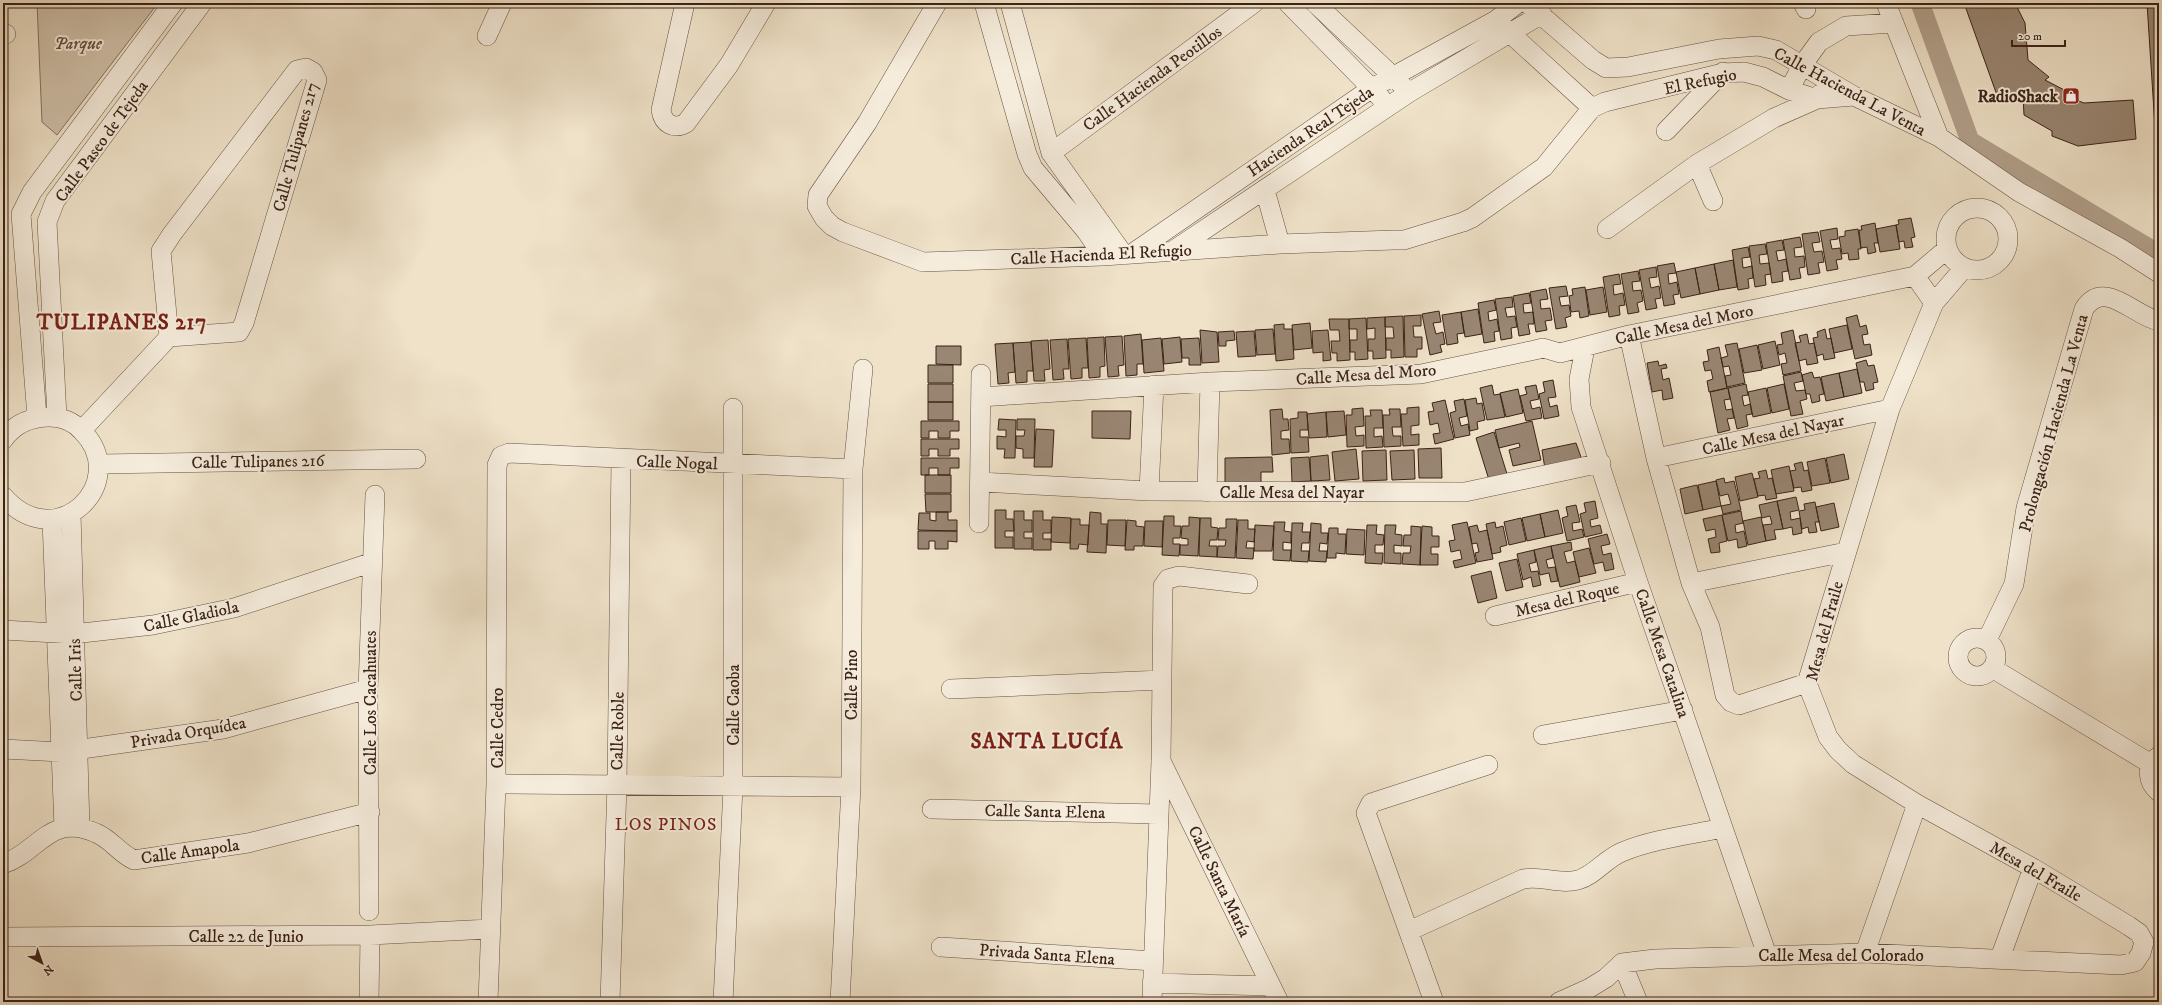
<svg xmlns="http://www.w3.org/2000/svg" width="2162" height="1005" viewBox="0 0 2162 1005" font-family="'IM FELL DW Pica',serif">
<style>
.green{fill:#d0c1ab;stroke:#867260}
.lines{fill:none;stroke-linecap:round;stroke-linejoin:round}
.canal{stroke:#b2a18c;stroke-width:19}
.building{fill:#998673;stroke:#3b2216}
.street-casing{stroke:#685243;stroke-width:20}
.street{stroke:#f5ecdc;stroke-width:19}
.labels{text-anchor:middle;stroke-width:4;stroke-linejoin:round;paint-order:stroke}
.park-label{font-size:17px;font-style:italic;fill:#604a3b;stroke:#f5ecdc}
.street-label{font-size:17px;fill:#3b2216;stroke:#f5ecdc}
.poi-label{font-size:17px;font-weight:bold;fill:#3b2216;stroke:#f5ecdc;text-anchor:end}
.neighbourhood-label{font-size:18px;letter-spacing:1px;fill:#7a1f14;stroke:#f5ecdc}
.district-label{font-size:21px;font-weight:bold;letter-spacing:1px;fill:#7a1f14;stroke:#f5ecdc}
</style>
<rect width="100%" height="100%" fill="#efe2c9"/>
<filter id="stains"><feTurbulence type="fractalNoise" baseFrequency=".005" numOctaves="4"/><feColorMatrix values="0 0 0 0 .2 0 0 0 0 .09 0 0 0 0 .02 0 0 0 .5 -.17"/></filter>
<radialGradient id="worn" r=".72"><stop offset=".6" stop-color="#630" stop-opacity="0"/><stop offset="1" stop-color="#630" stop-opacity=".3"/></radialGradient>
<!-- green -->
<path class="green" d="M37,3H158L57,135L42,122Z"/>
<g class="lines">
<!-- canal -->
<path class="canal" d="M1920,3L1970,141L2159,254"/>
</g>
<!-- building -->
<path class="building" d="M1964,3H2015L2025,23L2028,60L2049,77L2045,80L2072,94L2068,97L2084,103L2133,100L2136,139L2078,146L2052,136V131L2024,115L2023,96L1998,98Z
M2147,3H2159L2158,174Z
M1911,218L1915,237L1911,238L1913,247L1905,248L1904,241L1899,242L1896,225L1899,224L1898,220Z
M1875,223L1878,243H1874L1876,252L1868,254L1867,247L1861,248L1859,230H1862L1861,226Z
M1896,225L1900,249L1880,252L1876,229Z
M1837,228L1838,239L1830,240L1832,249L1840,248L1842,259L1836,260L1838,269L1827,271L1820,231Z
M1858,229L1861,249H1858L1859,259L1849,260L1848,253L1842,254L1839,237L1845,236V231Z
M1818,232L1820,242L1812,243L1814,252L1822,251L1824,262L1818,263L1820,273L1808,275L1802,234Z
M1800,237L1802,247L1794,248L1795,257L1804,256L1805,267L1799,268L1801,278L1790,280L1783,240Z
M1782,240L1784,250L1776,251L1778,261L1786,259L1788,271L1782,272L1783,281L1772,283L1766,243Z
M1765,244L1767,254L1759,255L1760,264L1769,263L1771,274L1765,275L1766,285L1755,287L1749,246Z
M1748,247L1750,257L1742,258L1743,268L1752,266L1753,278L1748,279L1749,288L1738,290L1732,250Z
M1733,260L1737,287L1719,290L1714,264Z
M1674,263L1676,273L1668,274L1669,284L1677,282L1679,294L1673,295L1675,304L1664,306L1657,266Z
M1714,264L1719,290L1700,294L1695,268Z
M1656,267L1657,277L1649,278L1651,288L1659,286L1661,298L1655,299L1657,308L1646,310L1639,270Z
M1695,268L1700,294L1681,298L1676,272Z
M1638,271L1640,281L1632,282L1633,291L1641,290L1643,301L1637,303L1639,312L1628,314L1621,274Z
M1619,274L1621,284L1613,285L1614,295L1623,293L1625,305L1619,306L1620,315L1609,317L1603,277Z
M1566,286L1568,296L1559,297L1561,306L1569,305L1571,316L1565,318L1567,327L1556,329L1549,288Z
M1585,287L1589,316L1580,318L1579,311L1571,312L1569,296L1573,295L1572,289Z
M1603,287L1607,312L1590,315L1586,290Z
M1546,289L1548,299L1540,300L1541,309L1550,308L1552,320L1545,321L1547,330L1536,332L1530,292Z
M1529,293L1531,303L1523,304L1524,313L1533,312L1534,324H1528L1530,334L1519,336L1513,296Z
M1512,297L1513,307L1505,308L1507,317L1515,316L1517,327L1511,328L1512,338L1501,340L1495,299Z
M1494,300L1496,310L1488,312L1489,321L1497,319L1499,331L1494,332L1495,341L1484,343L1478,303Z
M1478,309L1482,334L1465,337L1461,312Z
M1439,311L1441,322L1433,323L1436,334L1443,332L1445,344L1440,345L1442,352L1430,355L1422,314Z
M1461,312L1464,333L1457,334L1458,343L1447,345L1442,315Z
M1421,315V326H1413L1414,337H1422V349H1417V357H1405L1404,316Z
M1857,315L1860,327L1866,325L1868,334L1862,335L1864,345L1870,344L1872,355L1855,359L1846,318Z
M1403,316L1404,357L1391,358V350H1386V338H1394L1393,327H1385V317Z
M1385,317L1386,358L1373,359V351H1368V339H1375V328L1367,329V318Z
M1366,318L1368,359L1355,360V352H1350V340H1357V329H1349V319Z
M1329,319H1349L1350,360L1337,361V353H1332L1331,341H1340L1339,330H1330Z
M1310,323L1312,348L1294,350L1292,325Z
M1284,324V329H1292L1294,359L1276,361L1274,325Z
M1847,325L1852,349L1834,353L1829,329Z
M1273,329L1275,354L1257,355L1255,330Z
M1825,329L1827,339L1831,338L1835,358L1824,360L1823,354L1817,356L1813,338L1818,337L1817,332Z
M1200,330L1217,332L1219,362L1202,363Z
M1328,330L1331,360L1323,361V352L1313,353L1312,331Z
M1793,330L1801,371L1783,375L1781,364L1787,363L1785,353L1779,355L1777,345L1783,344L1781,333Z
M1234,331L1235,340L1226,341V346H1219L1218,332Z
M1254,331L1256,356L1238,357L1236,332Z
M1141,334L1143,364H1137V375L1126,376L1124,336Z
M1807,334L1809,344L1814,343L1818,363L1807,365L1806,359L1799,361L1795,343L1801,342L1799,336Z
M1122,336L1124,365L1118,366L1119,376L1108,377L1105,337Z
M1104,337L1105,366L1100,367V377L1089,378L1087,338Z
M1180,337L1182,362L1164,364L1162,339Z
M1086,338L1088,368H1082V378L1071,379L1068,339Z
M1161,338L1164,371L1144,373L1142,340Z
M1199,338L1201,365H1189V358H1182L1181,339Z
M1067,339L1069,369H1063L1064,379L1053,380L1050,340Z
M1048,340L1050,369L1044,370L1045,381H1034L1031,341Z
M1775,341L1780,365L1763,369L1758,345Z
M1031,342L1033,371H1027V382L1016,383L1013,343Z
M1013,343L1015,372L1008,373L1009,383L998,384L995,344Z
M1737,343L1745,383L1727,387L1725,376L1731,375L1729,366L1723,367L1721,358L1728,356L1725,345Z
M1757,345L1762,370L1744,373L1739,349Z
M936,346H961V365L936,364Z
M1719,347L1727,388L1709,392L1707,381L1713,379L1711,370L1705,371L1703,362L1709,361L1707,350Z
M1866,360L1868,366L1874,365L1878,382L1873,383L1874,389L1866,391L1864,382H1860L1856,363Z
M1658,361L1659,366L1666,364L1667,368L1661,369L1663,380L1669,378L1673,398L1663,400L1662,390L1652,392L1647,363Z
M928,365H953V383H928Z
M1857,369L1862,393L1844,397L1839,373Z
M1801,372L1803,381L1794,383L1796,391L1805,390L1807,399L1800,401L1803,414L1791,416L1783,376Z
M1812,372L1814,378L1820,377L1824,394L1819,395L1820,401L1812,403L1810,394H1806L1802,375Z
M1839,373L1844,397L1826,401L1821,377Z
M1553,380L1556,397L1548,398L1550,407L1557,405L1559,416L1544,419L1539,394L1545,392L1543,382Z
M928,384H953V402H928Z
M1746,384L1748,395L1742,396L1744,406L1750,404L1752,414L1746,415L1748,426L1737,429L1728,388Z
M1784,384L1789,409L1772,413L1767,388Z
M1492,385L1494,395L1500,394L1505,417L1487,420L1480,388Z
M1536,385L1539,399L1530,401L1532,409L1540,407L1542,418L1526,421L1520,396L1527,394L1525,387Z
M1728,388L1730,399L1724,400L1726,410L1732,409L1734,418L1727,419L1730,430L1718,433L1710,392Z
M1766,388L1771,413L1753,417L1748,392Z
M1518,389L1523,413L1506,417L1500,393Z
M1476,398L1477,404L1482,403L1485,420L1477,422L1478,429L1470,431L1465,400Z
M1464,399L1467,416L1459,418L1461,426L1468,424L1470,435L1455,438L1450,413L1456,411L1454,401Z
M1445,400L1454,439L1435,444L1433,434L1440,433L1438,423L1430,425L1428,412L1434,411L1432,403Z
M928,402H953V420H928Z
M1419,407V425L1411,426V435L1419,434V445L1403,446L1401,414H1407V408Z
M1363,408L1364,426L1355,427L1356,436L1364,435V446L1347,447L1346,415H1352V409Z
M1282,409L1283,419H1288L1289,430L1281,431V439H1289L1290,453L1272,455L1270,410Z
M1389,409H1400L1401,427H1392L1393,436H1401V446L1384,447L1383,415H1390Z
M1370,410H1382L1383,428H1374V437L1382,436L1383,447L1366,448L1365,416H1371Z
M1092,411H1131L1130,439L1092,438Z
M1344,411L1346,435L1328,437L1326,412Z
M1298,412H1307L1308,430H1300V437H1308L1309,452L1291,453L1290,419L1298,418Z
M1326,412L1327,437L1309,438L1307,414Z
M999,419L1016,420L1015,458H1004L1005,449H997V436L1006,437V430H998Z
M1017,419H1035L1034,458H1023V449L1016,448V436H1024L1025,430H1017Z
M921,421H959V431H950V438H938V431H929V438H921Z
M1532,421L1541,460L1513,466L1509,450L1520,447L1519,443L1499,448L1495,430Z
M1036,429L1054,430L1052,467H1034Z
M1494,432L1507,474L1489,480L1476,438Z
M921,439H959V449H950V456H938V449H929V456H921Z
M1576,443L1582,460L1545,469L1542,450Z
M1441,448L1442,478H1419L1418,449Z
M1356,449L1359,479L1335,481L1332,452Z
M1386,450L1387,480L1363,481L1362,451Z
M1414,450L1415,479L1392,480L1390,451Z
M1844,454L1849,479L1831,483L1826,458Z
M1328,455L1330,480L1311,481L1310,457Z
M1272,457L1273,472H1261V484H1225V458Z
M1309,457L1311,481L1292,482L1291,458Z
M921,458H959V468H950V475H938V468H929V475H921Z
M1825,458L1830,483L1812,486L1807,462Z
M1802,462L1804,471L1808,470L1812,490L1802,492L1801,487L1794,488L1790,471L1796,470L1794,464Z
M1789,466L1794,491L1776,494L1771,470Z
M1766,470L1768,479L1772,478L1777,498L1766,500L1765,495L1758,496L1754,479L1760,478L1758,472Z
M1752,473L1758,497L1740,501L1735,477Z
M925,475H951V493H925Z
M1724,478L1725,483L1734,481L1741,510L1723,514L1721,506L1731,504L1728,494L1720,496L1716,480Z
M1716,481L1721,506L1703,510L1698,485Z
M1697,485L1703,510L1685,514L1680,489Z
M925,494H951V512H926Z
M1796,497L1799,510L1790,512L1791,520L1800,518L1802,533L1793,535L1792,527L1783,529L1777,501Z
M1595,501L1598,518L1590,520L1591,527L1600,525L1602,533L1585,537L1580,514L1586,512L1584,503Z
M1777,501L1783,529L1774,530L1776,539L1766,541L1763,525L1772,524L1770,516L1762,518L1759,505Z
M1815,502L1819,522H1815L1817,532L1809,533L1808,527L1802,529L1799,511L1805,510L1804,504Z
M1834,503L1839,527L1821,531L1816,507Z
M1576,505L1580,522L1572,523L1573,531L1582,529L1584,537L1567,541L1562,518L1568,516L1566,507Z
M995,510H1006V519H1013L1014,531H1005V537H1013V548H995Z
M1558,510L1563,533L1545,537L1540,514Z
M1014,511H1024V520H1032V532H1024V538H1032V549H1014Z
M1033,511H1043V520H1051V533H1043V539H1051V550H1033Z
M1741,511L1743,523L1735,525L1736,533L1744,531L1747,546L1738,548L1737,539L1728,541L1722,515Z
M936,512H948V520H957V531L918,530L919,513H930V520L936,521Z
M1090,512L1101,513V524H1107L1106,553L1087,552Z
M1540,514L1545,537L1527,541L1522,518Z
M1722,515L1727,541L1719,543L1720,552L1711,553L1708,539L1716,537L1715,529L1706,531L1703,519Z
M1164,516H1174V526H1181L1180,538H1173V544H1180L1179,556L1162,555Z
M1052,517L1071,518L1070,543L1051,542Z
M1189,517L1200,518L1198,556L1180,555V545H1188V539L1181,538L1182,526H1189Z
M1761,517L1766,541L1748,545L1743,521Z
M1200,518H1211V527L1218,528L1217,540H1210L1209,546H1217V557L1199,556Z
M1521,518L1526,541L1509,545L1504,522Z
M1071,519H1080V525H1089L1088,545L1079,544L1078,549H1070Z
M1226,519H1237L1235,558L1217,557L1218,546H1225L1226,540H1218L1219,528H1226Z
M1108,520H1126L1125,546L1107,545Z
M1127,520L1136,521V526L1144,527L1143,546H1134V550H1125Z
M1238,520H1248V529H1255L1254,542L1247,541L1246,548H1254L1253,559L1236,558Z
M1145,521H1163L1162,547L1144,546Z
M1274,522H1285L1284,531L1291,532V543L1283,542V550H1291L1290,561L1273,560Z
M1467,522L1476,563L1455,568L1453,561L1462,559L1460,550L1451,552L1449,541L1455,540L1452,525Z
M1495,522L1496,528L1503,526L1507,545L1500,547L1501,552L1492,554L1486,524Z
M1292,523H1303L1302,532H1310L1309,543H1302L1301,551H1309L1308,562L1291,561Z
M1311,523L1321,524V533H1328L1327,544L1320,543L1319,551H1327L1326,562L1309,561Z
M1255,525L1274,526L1272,551H1254Z
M1367,525H1377L1376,534L1384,535L1383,545H1375V553H1383L1382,564L1365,563Z
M1385,525H1396L1395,534L1402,535V546L1394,545V553H1401V564L1384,563Z
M1477,525L1479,532L1487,530L1493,559L1477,562L1475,553L1479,552L1477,543L1472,544L1469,527Z
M1411,526L1421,527L1420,565L1402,564L1403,553H1410L1411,546H1403L1404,535H1411Z
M1422,526L1432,527V536H1439V547H1431V554H1438V565H1420Z
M1329,528H1338V534H1346L1345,554L1336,553V558H1327Z
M1347,529L1365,530L1364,555L1346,554Z
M918,531H957V542L948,541V549H935V541H929V549H918Z
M1607,534L1610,544L1601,546L1603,555L1611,553L1614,569L1605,571L1603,562L1594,564L1588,539Z
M1571,542L1572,550L1564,552L1567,563L1575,561L1580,582L1560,587L1551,546Z
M1551,546L1553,558L1546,560L1548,568L1555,567L1558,581L1551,582L1549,573L1540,575L1534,550Z
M1589,548L1596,573L1579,577L1573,552Z
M1534,550L1536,562L1529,564L1531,572L1538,571L1541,585L1533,587L1531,577L1523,580L1517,554Z
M1517,559L1523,587L1506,591L1499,563Z
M1491,571L1497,598L1478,603L1471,576Z"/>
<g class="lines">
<!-- street casing -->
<g class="street-casing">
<path id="street" d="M685,3L661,110C663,124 674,130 686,123L729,65L766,3
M937,3L867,123L818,195L817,206L824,218L832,226L843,232L923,262L1103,256L1280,244L1394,240H1404L1463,222L1472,218L1544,167L1592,108
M984,3L1027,154L1033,168L1086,231L1103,256
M1010,3L1051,153L1124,255
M1288,3L1381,98
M1315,3L1402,85
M1527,3L1593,60L1606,68L1628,67L1719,49L1758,46L1776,50L1854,96L1939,137L2019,192L2120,248L2159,273
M1803,3L1806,9
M1886,3L1939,137
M1501,25L1592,108
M3,34H6
M487,36L502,3
M1789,90L1803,64L1819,42L1846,26L1894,23
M1592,108L1605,102L1723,73L1744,72L1763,77L1789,90L1817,99L1854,96
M1666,131L1723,72
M1051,153L1254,3
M1697,164L1713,201
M1265,190L1280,244
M1946 239a31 31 0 1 1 62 0a31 31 0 1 1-62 0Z
M1607,229L1697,164L1774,118L1817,99L1820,94
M1174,250L1410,92L1542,14
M1133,253L1372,88L1496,20L1518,3
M1915,276L1934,303
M1629,335L1656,458L1691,583L1710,627L1725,695L1731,702L1739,705L1807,683
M1585,348L1579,379L1581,407L1638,582L1767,955
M981,397L1210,382L1421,374L1535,350L1543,348L1560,353L1629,335L1915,276L1947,249
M37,417L21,214L32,192L173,3
M57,417L47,222L55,201L202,3
M82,430L169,337L239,332L244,323L317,80L313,72L306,68L297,70L172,234L161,251L169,337
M3,440C14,424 31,417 50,417C62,417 74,422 82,431C132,481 57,558 3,496
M1656,458L1890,409
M100,464L416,459
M980,482L1149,491L1465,492L1601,463
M1149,491L1154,385
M1207,492L1210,382
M71,513L80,828
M52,520L64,828
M979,523L981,374
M1691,583L1846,552
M1495,616L1638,582
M3,630L73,634L153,625L234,608L373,562
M1958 657a19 19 0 1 1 38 0a19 19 0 1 1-38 0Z
M1987,640L2014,584L2026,508L2084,309C2104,277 2135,317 2159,321
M1992,668L2151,764
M951,689L1162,680
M1543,735L1683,710
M3,749L61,752L223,729L368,689
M2159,756C2145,765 2147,782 2159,792
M1162,763L1279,1002
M496,784L851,787
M932,809L1158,814
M3,864C38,853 50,812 96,833C111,839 119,853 134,860L248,843L370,812
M369,911L368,689L375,495
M1409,931L1523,879C1541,875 1558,885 1578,880C1595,875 1605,859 1622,852C1653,839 1690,835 1723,828
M3,937L370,935L490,929
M941,947L1153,961
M1865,953L1917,804
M2000,958L2033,868
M1622,963L1638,1002
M1152,983L1271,986
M369,1002L370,935
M488,1002L496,784L497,465L501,456L509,453L853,469
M610,1002L617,784L621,460
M723,1002L733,787V408
M840,1002L851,787L853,469L863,369
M1152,1002L1161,761L1163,586L1168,579L1179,576L1248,584
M1434,1002L1366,813L1371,803L1488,765
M1559,1002L1588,989L1606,978L1622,963L1655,959L1865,953L2121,965L2135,962L2141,953L2144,942L2139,933L2129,926L2033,868L1917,804L1853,764L1838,750L1828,737L1807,683L1890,409L1934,303L1964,268"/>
</g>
<!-- street -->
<use href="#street" class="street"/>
</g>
<!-- icons -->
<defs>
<g id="shop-square" transform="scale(0.9)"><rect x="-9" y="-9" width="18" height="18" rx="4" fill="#8f2418" stroke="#f5ecdc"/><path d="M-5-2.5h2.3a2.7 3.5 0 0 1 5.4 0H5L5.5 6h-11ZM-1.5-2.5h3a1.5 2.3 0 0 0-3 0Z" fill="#fff"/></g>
</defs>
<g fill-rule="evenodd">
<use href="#shop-square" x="2071" y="96"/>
</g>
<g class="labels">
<!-- park labels -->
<g class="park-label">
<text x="78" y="49">Parque</text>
</g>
<!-- street labels -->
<g class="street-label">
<text transform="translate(1152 78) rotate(-36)" y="6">Calle Hacienda Peotillos</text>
<text transform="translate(1700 81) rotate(-12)" y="6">El Refugio</text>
<text transform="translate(1850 91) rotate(28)" y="6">Calle Hacienda La Venta</text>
<text transform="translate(1310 131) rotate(-34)" y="6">Hacienda Real Tejeda</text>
<text transform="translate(101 141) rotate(-54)" y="6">Calle Paseo de Tejeda</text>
<text transform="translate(295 147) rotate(-75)" y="6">Calle Tulipanes 217</text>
<text transform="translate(1101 254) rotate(-3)" y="6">Calle Hacienda El Refugio</text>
<text transform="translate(1684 324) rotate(-12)" y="6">Calle Mesa del Moro</text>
<text transform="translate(1366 374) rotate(-4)" y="6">Calle Mesa del Moro</text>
<text transform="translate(2053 423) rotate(-75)" y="6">Prolongación Hacienda La Venta</text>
<text transform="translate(1773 434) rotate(-12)" y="6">Calle Mesa del Nayar</text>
<text transform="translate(258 461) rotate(-1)" y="6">Calle Tulipanes 216</text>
<text transform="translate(677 462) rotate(2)" y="6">Calle Nogal</text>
<text x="1292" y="498">Calle Mesa del Nayar</text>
<text transform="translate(1567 599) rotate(-13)" y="6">Mesa del Roque</text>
<text transform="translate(191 616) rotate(-12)" y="6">Calle Gladiola</text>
<text transform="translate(1824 631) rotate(-75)" y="6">Mesa del Fraile</text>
<text transform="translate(1663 653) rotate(71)" y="6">Calle Mesa Catalina</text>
<text transform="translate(75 670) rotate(-92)" y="6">Calle Iris</text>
<text transform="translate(851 685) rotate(-90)" y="6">Calle Pino</text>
<text transform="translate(370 703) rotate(-90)" y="6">Calle Los Cacahuates</text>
<text transform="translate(733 705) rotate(-90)" y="6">Calle Caoba</text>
<text transform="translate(497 728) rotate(-90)" y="6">Calle Cedro</text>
<text transform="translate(617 731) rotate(-89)" y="6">Calle Roble</text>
<text transform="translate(188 732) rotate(-10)" y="6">Privada Orquídea</text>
<text transform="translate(1045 811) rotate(1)" y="6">Calle Santa Elena</text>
<text transform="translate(190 851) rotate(-8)" y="6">Calle Amapola</text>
<text transform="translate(2036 871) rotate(30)" y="6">Mesa del Fraile</text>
<text transform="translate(1220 881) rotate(64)" y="6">Calle Santa María</text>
<text x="246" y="942">Calle 22 de Junio</text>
<text transform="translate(1047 954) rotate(4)" y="6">Privada Santa Elena</text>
<text x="1841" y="961">Calle Mesa del Colorado</text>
</g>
<!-- poi labels -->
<g class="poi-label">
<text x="2058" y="102">RadioShack</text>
</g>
<!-- neighbourhood labels -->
<g class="neighbourhood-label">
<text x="666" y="830">LOS PINOS</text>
</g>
<!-- district labels -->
<g class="district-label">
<text x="122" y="329">TULIPANES 217</text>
<text x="1047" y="748">SANTA LUCÍA</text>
</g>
</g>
<!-- margin -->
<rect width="2162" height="1005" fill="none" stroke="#efe2c9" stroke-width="16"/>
<rect x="4" y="4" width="2154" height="997" fill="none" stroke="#3b2216" stroke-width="2"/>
<rect x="8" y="8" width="2146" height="989" fill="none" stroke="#3b2216"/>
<!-- north arrow -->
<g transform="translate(42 963) rotate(139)" stroke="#f5ecdc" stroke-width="3" paint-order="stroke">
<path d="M0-3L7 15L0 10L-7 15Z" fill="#3b2216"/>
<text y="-6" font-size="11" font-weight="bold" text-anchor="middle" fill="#3b2216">N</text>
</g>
<!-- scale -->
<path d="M2012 40v6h53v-6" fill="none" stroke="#3b2216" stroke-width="2"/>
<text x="2018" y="40" font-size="12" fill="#3b2216" stroke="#f5ecdc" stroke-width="3" paint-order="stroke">20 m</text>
<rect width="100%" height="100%" filter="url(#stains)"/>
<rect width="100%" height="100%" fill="url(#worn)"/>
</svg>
